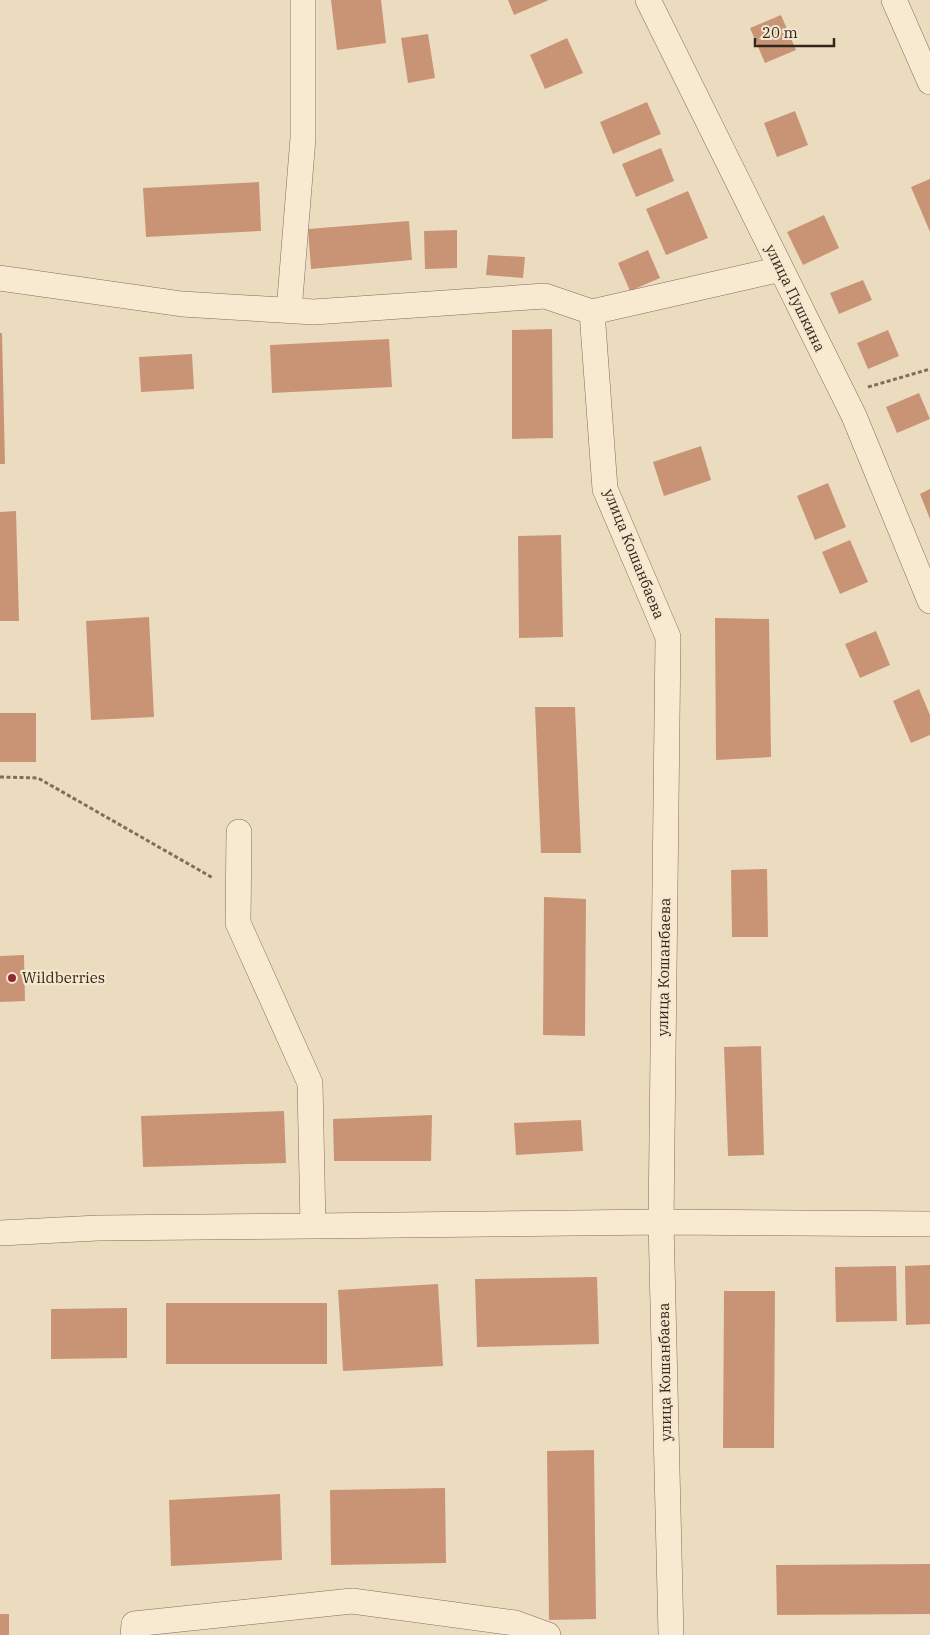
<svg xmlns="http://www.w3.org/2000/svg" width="930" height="1635" viewBox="0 0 930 1635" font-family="'IBM Plex Serif',serif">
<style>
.building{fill:#c99475}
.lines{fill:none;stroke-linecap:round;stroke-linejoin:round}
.street-casing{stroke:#836d58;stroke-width:26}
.path{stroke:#836d58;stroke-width:3;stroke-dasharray:4 2.5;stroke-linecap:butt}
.street{stroke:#f7ead1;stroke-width:25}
.poi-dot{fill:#902a30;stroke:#f4e7ce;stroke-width:2}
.labels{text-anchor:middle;stroke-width:4.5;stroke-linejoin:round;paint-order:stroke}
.street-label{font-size:15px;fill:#33261c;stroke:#f4e7ce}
.poi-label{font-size:15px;fill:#33261c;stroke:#f4e7ce;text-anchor:start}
</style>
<rect width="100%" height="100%" fill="#ecdcbf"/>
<!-- building -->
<path class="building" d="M331,0H381L386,43L337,50Z
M508,0H549L514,15Z
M781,15L796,50L765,63L750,28Z
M428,34L435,78L408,83L401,38Z
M567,38L583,73L545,89L530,55Z
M647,102L661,134L613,154L600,122Z
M795,111L808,145L777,157L764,123Z
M661,148L674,181L636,197L622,164Z
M930,179V232L911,187Z
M259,182L261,231L146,237L143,188Z
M688,191L708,238L666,255L646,209Z
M824,215L839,248L803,265L787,232Z
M409,221L412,260L311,269L308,229Z
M457,230V268L425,269L424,231Z
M648,250L660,278L630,291L618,263Z
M488,255L525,257L523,278L486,275Z
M863,280L872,300L839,314L830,293Z
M552,329L553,438L512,439V330Z
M888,330L899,356L868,369L857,343Z
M0,333H2L5,464H0Z
M389,339L392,387L272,393L270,345Z
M192,354L194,389L141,392L139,357Z
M919,393L930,419L897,433L886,407Z
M701,446L711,480L664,496L653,462Z
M828,483L846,527L815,540L797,496Z
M930,489V519L920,494Z
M16,511L19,621H0V512Z
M561,535L563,637L519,638L518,536Z
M850,540L868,582L840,594L822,552Z
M149,617L154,717L91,720L86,621Z
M715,618L769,619L771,757L716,760Z
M876,631L890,665L860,678L845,644Z
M919,689L930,715V735L911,743L893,701Z
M535,707H575L581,853H541Z
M0,713H36V762H0Z
M767,869L768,937H732L731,870Z
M544,897L586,899L585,1036L543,1035Z
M24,955L25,1001L0,1002V956Z
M761,1046L764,1155L728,1156L724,1047Z
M284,1111L286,1163L143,1167L141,1116Z
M432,1115L431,1161H334L333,1119Z
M581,1120L583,1151L516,1155L514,1123Z
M930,1265V1324L906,1325L905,1266Z
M896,1266L897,1321L836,1322L835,1267Z
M597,1277L599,1344L477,1347L475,1279Z
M438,1284L443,1366L343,1371L338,1290Z
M724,1291H775L774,1448H723Z
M166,1303H327V1364H166Z
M127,1308V1358L51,1359V1309Z
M594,1450L596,1619L549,1620L547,1451Z
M445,1488L446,1563L331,1565L330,1490Z
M280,1494L282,1560L171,1566L169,1500Z
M930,1564V1614L777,1615L776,1565Z
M0,1614H9V1635H0Z"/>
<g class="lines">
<!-- street casing -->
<g class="street-casing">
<path id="street" d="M648,0L854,416L930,601
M894,0L930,82
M0,278L182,304L314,312L545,296L592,312L781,269
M289,311L303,138V0
M592,312L605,489L668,637L661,1222L671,1635
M239,832L238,923L310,1083L313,1226
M0,1233L98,1228L313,1226L661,1222L930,1224
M133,1635L134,1624L352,1601L515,1623L548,1635"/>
</g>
<!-- path -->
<path class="path" d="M868,387L930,369
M0,777L38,778L213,878"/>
<!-- street -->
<use href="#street" class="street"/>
</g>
<!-- markers -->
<circle class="poi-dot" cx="12" cy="978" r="5"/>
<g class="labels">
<!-- street labels -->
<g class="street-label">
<text transform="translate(795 298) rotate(64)" y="5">улица Пушкина</text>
<text transform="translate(634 554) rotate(68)" y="5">улица Кошанбаева</text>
<text transform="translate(664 967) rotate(-89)" y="5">улица Кошанбаева</text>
<text transform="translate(665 1372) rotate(-91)" y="5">улица Кошанбаева</text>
</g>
<!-- poi labels -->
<g class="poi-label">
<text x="22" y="983">Wildberries</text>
</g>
</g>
<!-- scale -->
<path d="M755 38v8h79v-8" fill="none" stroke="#33261c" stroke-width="2.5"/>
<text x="762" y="38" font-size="15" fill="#33261c" stroke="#f4e7ce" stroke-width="4" paint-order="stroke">20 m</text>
</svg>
